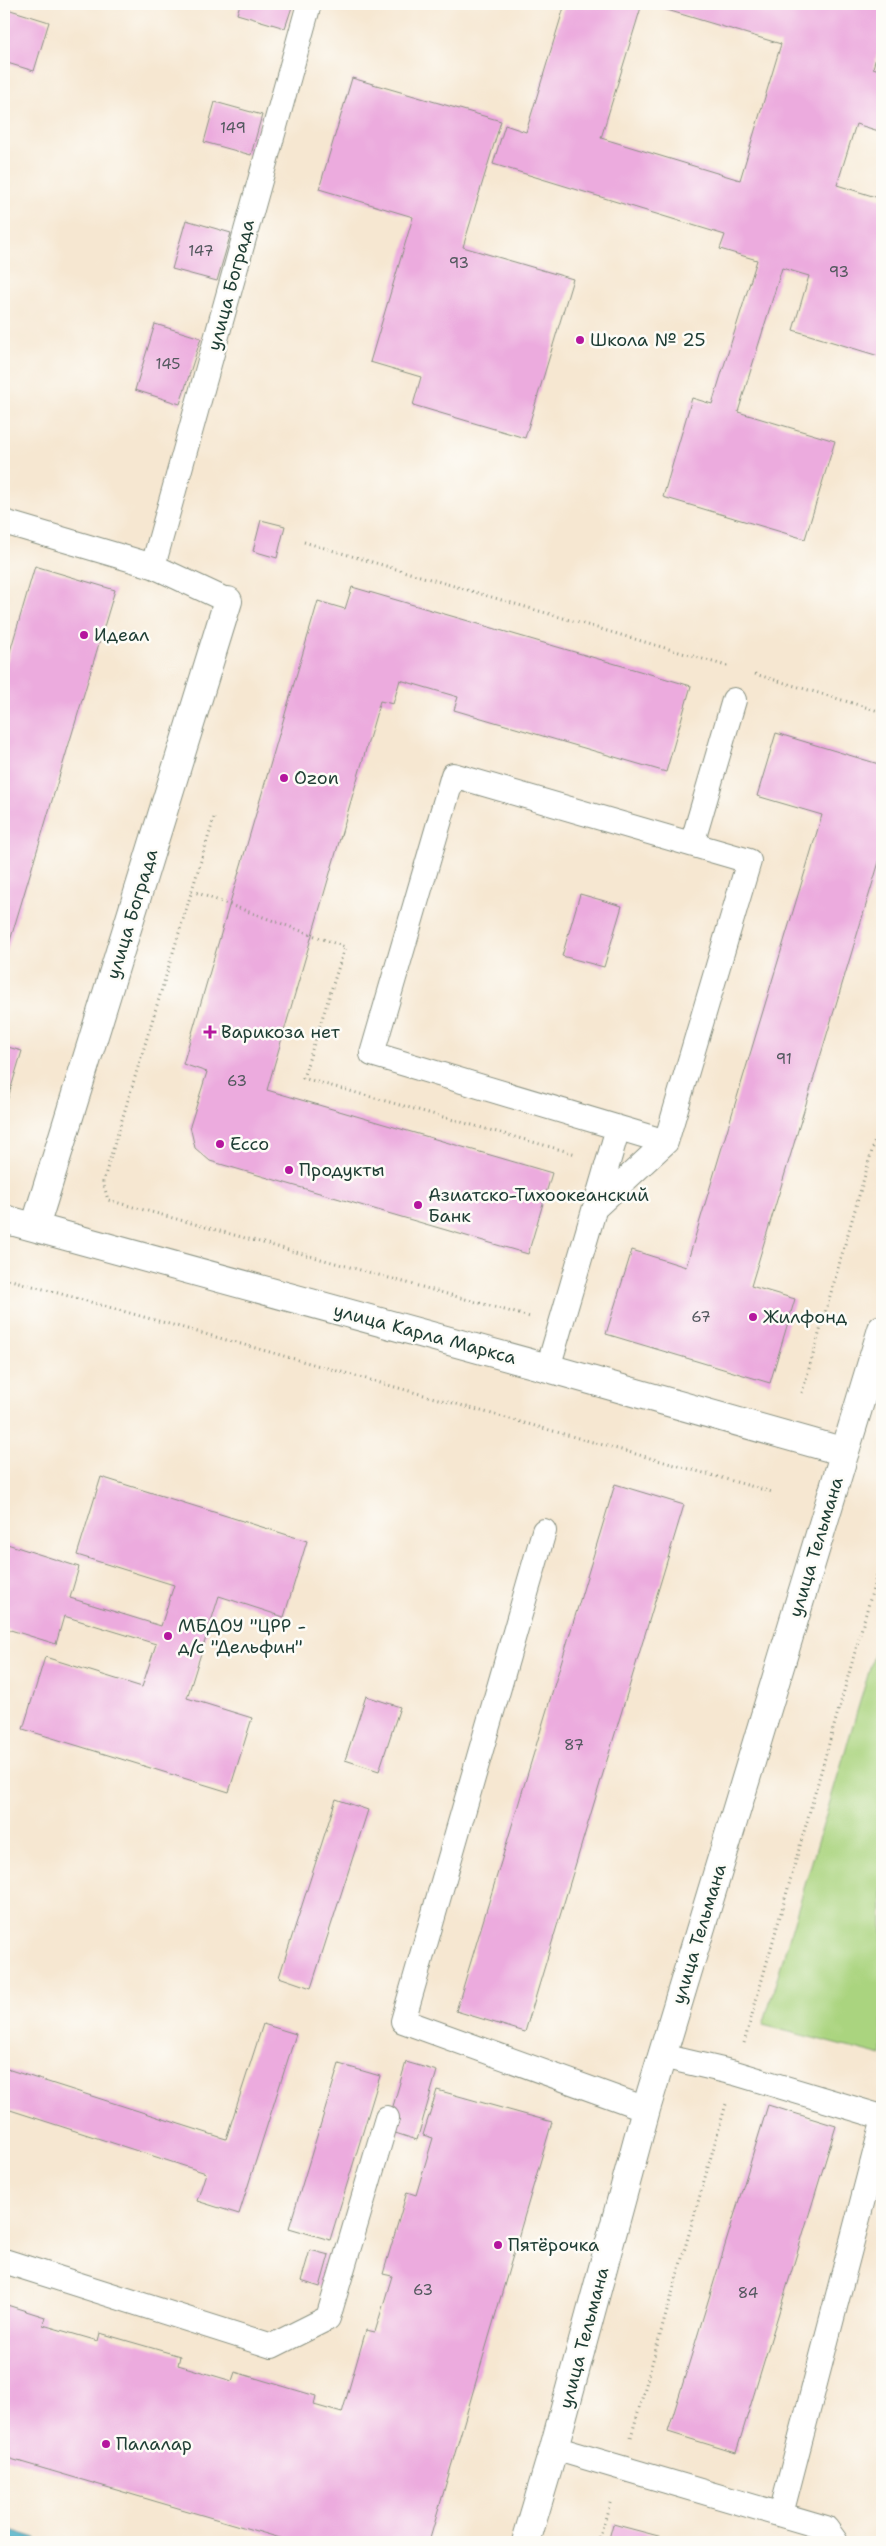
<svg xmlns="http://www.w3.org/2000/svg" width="886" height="2546" viewBox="0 0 886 2546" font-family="'Shantell Sans',sans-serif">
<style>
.green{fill:#aad47f;stroke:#64885a}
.water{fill:#43aac2;stroke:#31747b}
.building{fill:#ecabde}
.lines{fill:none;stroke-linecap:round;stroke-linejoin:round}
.lane-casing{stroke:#8a9282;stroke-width:26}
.street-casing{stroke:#8a9282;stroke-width:30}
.path{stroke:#8a9282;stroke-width:3;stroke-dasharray:1 4;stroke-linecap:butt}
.lane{stroke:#fff;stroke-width:24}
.street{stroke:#fff;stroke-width:28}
.poi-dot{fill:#b5179e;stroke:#fdfcf7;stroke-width:2}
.labels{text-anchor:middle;stroke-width:5;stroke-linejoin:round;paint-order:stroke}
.number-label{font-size:15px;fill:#52585e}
.street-label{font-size:18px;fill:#1f3d34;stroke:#fdfcf7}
.poi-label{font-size:18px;fill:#1f3d34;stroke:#fdfcf7;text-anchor:start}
</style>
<rect width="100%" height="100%" fill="#fdfcf7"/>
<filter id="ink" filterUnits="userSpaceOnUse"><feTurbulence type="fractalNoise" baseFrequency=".02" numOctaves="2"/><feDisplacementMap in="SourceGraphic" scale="10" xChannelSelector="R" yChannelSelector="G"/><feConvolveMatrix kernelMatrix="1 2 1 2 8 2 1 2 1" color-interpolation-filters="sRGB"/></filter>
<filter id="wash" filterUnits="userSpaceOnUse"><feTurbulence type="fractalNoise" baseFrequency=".0096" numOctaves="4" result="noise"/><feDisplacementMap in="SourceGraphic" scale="20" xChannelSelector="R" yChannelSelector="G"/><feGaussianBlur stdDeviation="1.12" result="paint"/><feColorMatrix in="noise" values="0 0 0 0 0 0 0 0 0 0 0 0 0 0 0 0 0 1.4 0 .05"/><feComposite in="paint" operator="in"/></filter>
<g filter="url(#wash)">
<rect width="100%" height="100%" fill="#f6e7d1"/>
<!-- green -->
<path class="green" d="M882,1628V2056L763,2025Z"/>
<!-- water -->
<path class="water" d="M4,2528L36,2538L35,2542H4Z"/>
<g id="blocks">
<!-- building -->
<path class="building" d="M240,4H293L285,28L237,14Z
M565,4H642L601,138L740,180L781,44L647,4H882V37L873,68L882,71V132L856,124L837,185L882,199V357L793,330L809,276L782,268L738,412L835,441L805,539L663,497L692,398L712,404L757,260L720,249L725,235L493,164L505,125L526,132Z
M4,8L49,22L34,71L4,62Z
M352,78L501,121L463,247L573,279L525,438L413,405L421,377L370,362L413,217L319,189Z
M215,102L262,115L251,155L204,142Z
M186,220L231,233L217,281L172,269Z
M155,324L201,338L180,404L135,390Z
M261,520L285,526L277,558L253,551Z
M35,566L115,590L4,961V672Z
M352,587L691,686L666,772L454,710L458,697L400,680L393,704L380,701L267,1090L552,1173L528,1254L210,1161L195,1148L190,1126L207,1072L183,1064L318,601L345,609Z
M776,733L882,765V852L751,1286L795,1299L770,1383L606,1334L632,1250L686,1267L822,815L757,796Z
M580,894L622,906L604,967L562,956Z
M4,1046L22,1051L4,1111Z
M101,1477L307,1541L284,1617L219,1596L187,1698L252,1718L229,1792L23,1729L45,1657L142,1687L156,1644L64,1616L56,1644L4,1628V1543L79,1567L70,1598L161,1626L174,1585L77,1555Z
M615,1484L684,1505L525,2032L456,2011Z
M366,1696L400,1707L379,1771L345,1760Z
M336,1799L368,1810L311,1988L279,1977Z
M263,2024L296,2034L239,2214L197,2201L206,2173L4,2108V2068L226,2139Z
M406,2062L437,2071L417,2140L386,2130Z
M339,2064L380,2076L330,2240L289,2228Z
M437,2090L552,2122L429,2542H294L4,2457V2304L45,2317L43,2325L98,2341L100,2333L180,2356L178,2365L232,2381L235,2372L316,2396L314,2405L342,2413L366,2330L375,2332L392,2276L383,2274L407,2192L416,2195L433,2138L423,2135Z
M768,2105L836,2126L736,2453L668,2432Z
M310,2250L329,2255L320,2287L301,2281Z
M613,2524L681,2542H608Z"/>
</g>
</g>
<g filter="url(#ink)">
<use href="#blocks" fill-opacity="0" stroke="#8a9282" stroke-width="1"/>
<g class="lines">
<!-- lane casing -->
<g class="lane-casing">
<path id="lane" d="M4,522L153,566L228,601
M153,566L309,4
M692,844L734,700
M595,1208L666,1142L749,861L453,775L372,1054L666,1142
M548,1368L618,1128
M544,1531L403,2021L646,2109
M662,2056L735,2073L882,2117
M4,2261L272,2346L328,2318L387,2118
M554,2448L826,2528L836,2542
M781,2514L882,2126"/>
</g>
<!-- street casing -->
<g class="street-casing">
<path id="street" d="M4,1219L548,1368L845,1452
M35,1227L228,601
M526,2542L554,2448L646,2109L882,1329"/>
</g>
<!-- path -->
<path class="path" d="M304,542L730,667
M755,674L882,712
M214,818L103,1182L108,1200L530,1317
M192,891L345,947L303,1078L576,1154
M4,1278L772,1492
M802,1393L882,1116
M744,2043L882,1557
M631,2437L726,2104
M598,2542L611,2500"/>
<!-- lane -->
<use href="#lane" class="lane"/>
<!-- street -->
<use href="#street" class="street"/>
</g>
</g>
<!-- markers -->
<g class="poi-dot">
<circle cx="580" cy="340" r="5"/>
<circle cx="84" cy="635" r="5"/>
<circle cx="284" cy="778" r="5"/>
<path d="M207.5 1024.5h5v5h5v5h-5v5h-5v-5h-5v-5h5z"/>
<circle cx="220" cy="1144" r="5"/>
<circle cx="289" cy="1170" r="5"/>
<circle cx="418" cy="1205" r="5"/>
<circle cx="753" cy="1317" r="5"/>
<circle cx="168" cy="1636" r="5"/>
<circle cx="498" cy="2245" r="5"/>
<circle cx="106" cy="2444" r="5"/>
</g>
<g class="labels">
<!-- number labels -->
<g class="number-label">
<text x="233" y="133">149</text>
<text x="201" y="256">147</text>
<text x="459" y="268">93</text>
<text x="839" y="277">93</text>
<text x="168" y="369">145</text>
<text x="784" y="1064">91</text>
<text x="237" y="1086">63</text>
<text x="701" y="1322">67</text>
<text x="574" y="1750">87</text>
<text x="423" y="2295">63</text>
<text x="748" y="2298">84</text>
</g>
<!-- street labels -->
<g class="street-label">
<text transform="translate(231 285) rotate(-75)" y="6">улица Бограда</text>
<text transform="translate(132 914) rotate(-73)" y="6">улица Бограда</text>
<text transform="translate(425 1334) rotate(15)" y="6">улица Карла Маркса</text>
<text transform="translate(816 1547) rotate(-73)" y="6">улица Тельмана</text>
<text transform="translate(699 1934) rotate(-73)" y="6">улица Тельмана</text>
<text transform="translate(584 2338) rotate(-75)" y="6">улица Тельмана</text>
</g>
<!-- poi labels -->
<g class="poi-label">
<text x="590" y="346">Школа № 25</text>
<text x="94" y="641">Идеал</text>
<text x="294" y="784">Ozon</text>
<text x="221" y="1038">Варикоза нет</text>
<text x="230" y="1150">Ecco</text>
<text x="299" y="1176">Продукты</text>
<text x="428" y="1201">Азиатско-Тихоокеанский<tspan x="428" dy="21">Банк</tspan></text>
<text x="763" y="1323">Жилфонд</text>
<text x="178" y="1632">МБДОУ "ЦРР -<tspan x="178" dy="21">д/с "Дельфин"</tspan></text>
<text x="508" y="2251">Пятёрочка</text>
<text x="116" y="2450">Палалар</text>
</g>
</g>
<!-- margin -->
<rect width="886" height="2546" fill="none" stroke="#fdfcf7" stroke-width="20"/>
</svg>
